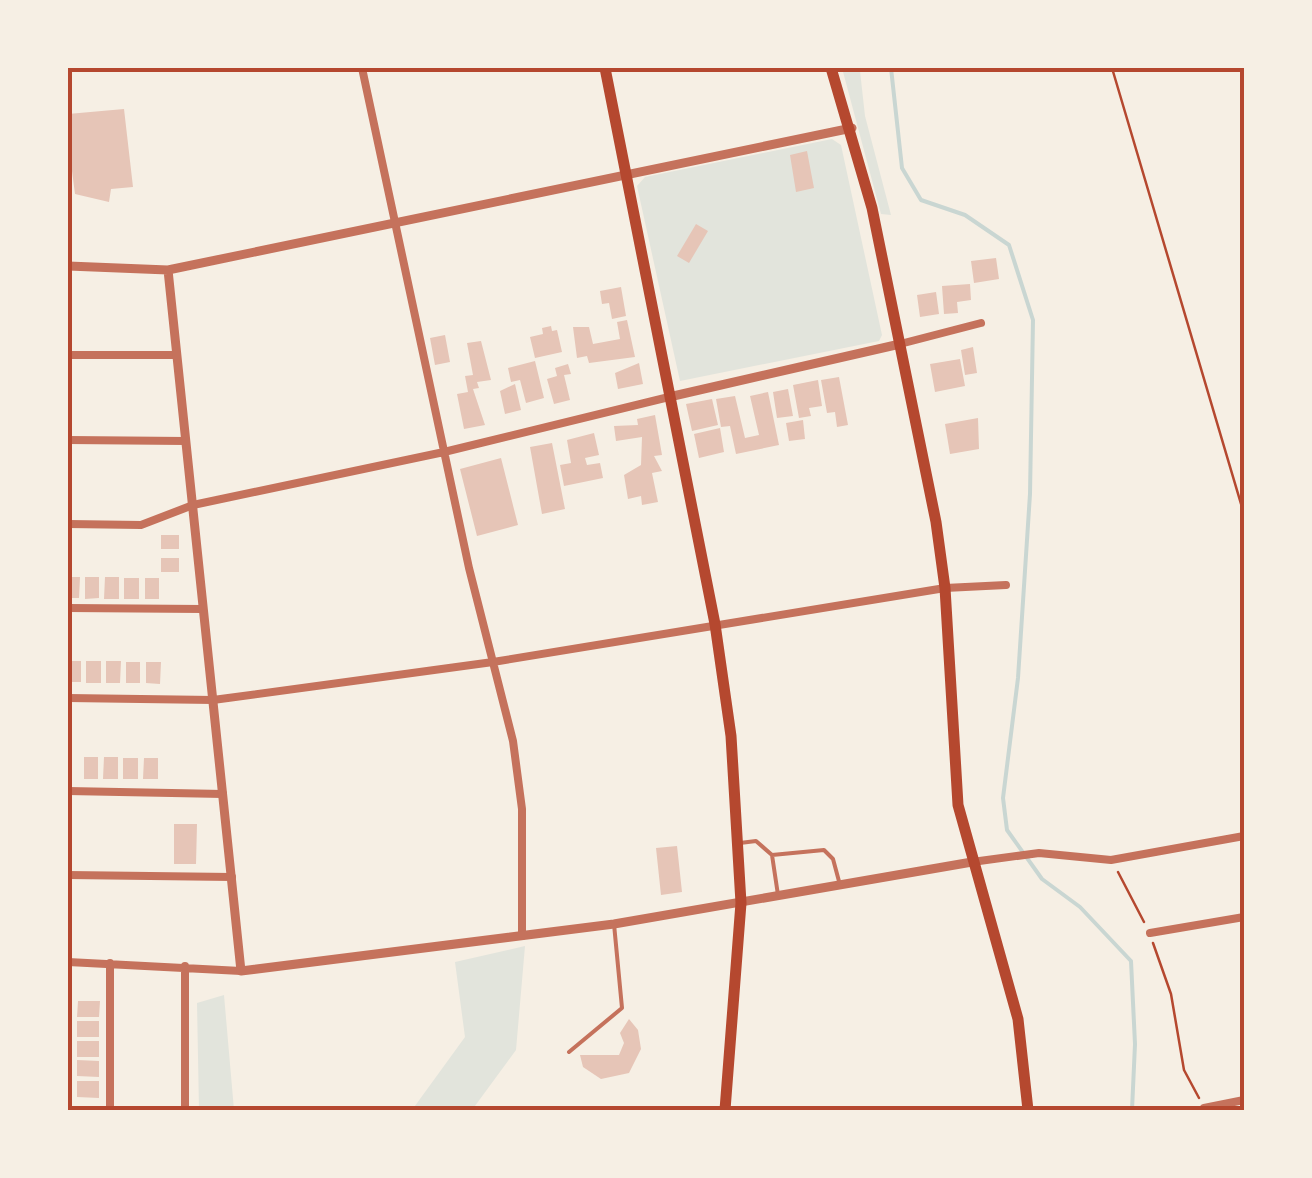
<svg xmlns="http://www.w3.org/2000/svg" width="1312" height="1178" viewBox="0 0 1312 1178" font-family="'PT Sans',sans-serif">
<style>
.green{fill:#e2e4dc}
.lines{fill:none;stroke-linecap:round;stroke-linejoin:round}
.stream{stroke:#c9d6d2;stroke-width:4}
.building{fill:#e6c5b7}
.path{stroke:#b5482f;stroke-width:2.5}
.service{stroke:#c5725c;stroke-width:4}
.minor{stroke:#c5725c;stroke-width:8}
.tertiary{stroke:#c5725c;stroke-width:9}
.primary{stroke:#b5482f;stroke-width:11}
.neatline{fill:none;stroke:#b5482f;stroke-width:4}
</style>
<rect width="100%" height="100%" fill="#f6efe4"/>
<!-- green -->
<path class="green" d="M842,68L860,71L865,116L891,215L881,214Z
M832,139L841,145L882,335L879,341L680,381L637,186L645,177Z
M525,946L516,1050L472,1110H412L465,1037L455,962Z
M224,995L234,1110H199L197,1003Z"/>
<g class="lines">
<!-- stream -->
<path class="stream" d="M891,68L902,168L921,200L965,215L1009,245L1033,320L1030,494L1018,678L1003,798L1007,830L1042,879L1080,907L1131,961L1135,1044L1132,1110"/>
</g>
<!-- building -->
<path class="building" d="M124,109L133,187L111,189L109,202L75,194L72,171L68,170V114Z
M807,151L814,188L796,192L790,155Z
M696,224L708,231L689,263L677,256Z
M996,258L999,279L974,283L971,261Z
M970,284L971,300L957,302L958,313L944,314L942,286Z
M621,287L626,316L612,319L609,303L602,304L600,291Z
M936,292L939,314L920,317L917,295Z
M627,320L635,357L589,363L587,356L577,358L573,327H589L593,344L620,339L617,322Z
M551,326L552,331L557,330L562,352L535,358L530,337L543,334L542,328Z
M445,335L450,362L435,365L430,338Z
M481,341L491,380L477,382L479,388L473,389L485,425L464,429L457,394L468,392L465,376L473,375L467,343Z
M973,347L977,373L965,375L961,350Z
M960,359L965,386L935,392L930,364Z
M535,361L544,398L526,403L520,380L511,382L508,368Z
M639,363L643,384L618,389L615,373Z
M568,364L571,374L564,375L570,400L554,404L547,379L557,376L555,368Z
M839,377L848,425L837,427L835,412L827,413L821,380Z
M818,380L822,406L809,408L811,416L799,418L793,385Z
M515,384L521,410L505,414L500,391Z
M788,389L793,416L777,418L773,392Z
M768,392L779,445L736,454L730,426L721,427L716,399L735,396L745,438L759,435L750,396Z
M712,399L718,425L692,431L686,404Z
M655,415L662,455L654,456L662,471L652,473L658,502L642,505L641,496L628,499L624,475L641,465L642,437L616,441L614,426L638,425L637,419Z
M978,418L979,449L950,454L945,424Z
M803,420L805,439L789,441L786,423Z
M720,428L724,452L699,458L694,434Z
M594,433L599,455L585,458L587,465L600,463L603,478L564,486L560,465L571,463L567,440Z
M552,443L565,509L542,514L530,447Z
M501,458L518,525L477,536L460,469Z
M161,535H179V549H161Z
M161,558H179V572H161Z
M68,577H80L79,598H68Z
M85,577H99V598L85,599Z
M105,577H119V599H104Z
M124,578H139V599H124Z
M145,578H159V599H145Z
M68,661H81V682H68Z
M86,661H101V683H86Z
M106,661H121L120,683H106Z
M126,662H140V683H126Z
M146,662H161L160,684L146,683Z
M84,757H98V779H84Z
M104,757H118V779H103Z
M123,758H138V779H123Z
M144,758H158V779H143Z
M174,824H197L196,864H174Z
M677,846L682,892L661,895L656,848Z
M78,1001H100L99,1017H77Z
M629,1019L638,1030L641,1049L629,1073L601,1079L583,1067L580,1055H619L624,1043L620,1033Z
M77,1021H99V1037H77Z
M77,1041H99V1057H77Z
M77,1060L99,1061V1077L77,1076Z
M77,1081H99V1098L77,1097Z"/>
<g class="lines">
<!-- path -->
<path class="path" d="M1112,68L1244,514
M1118,872L1144,922
M1153,943L1171,994L1184,1070L1199,1098"/>
<!-- service -->
<path class="service" d="M740,843L756,841L772,855L824,850L833,859L840,885
M772,855L778,895
M569,1052L622,1008L614,924"/>
<!-- minor -->
<path class="minor" d="M362,68L469,568L513,741L522,809V936
M900,344L981,323
M68,355H177
M68,440L186,441
M68,524L141,525L193,505L444,452L669,397
M68,608L203,609
M68,698L213,700L493,662L945,588L1006,585
M68,791L223,794
M972,862L1039,853L1111,860L1244,836
M68,875L232,877
M1150,933L1244,917
M68,962L241,971
M110,963V1110
M185,966V1110
M1204,1108L1244,1100"/>
<!-- tertiary -->
<path class="tertiary" d="M68,266L168,270L852,128
M168,270L241,971L614,924L972,862
M669,397L900,344"/>
<!-- primary -->
<path class="primary" d="M605,68L715,624L731,736L741,903L725,1110
M831,68L872,208L936,522L945,588L958,805L1018,1019L1028,1110"/>
</g>
<!-- border -->
<rect width="1312" height="1178" fill="none" stroke="#f6efe4" stroke-width="140"/>
<rect x="70" y="70" width="1172" height="1038" class="neatline"/>
</svg>
